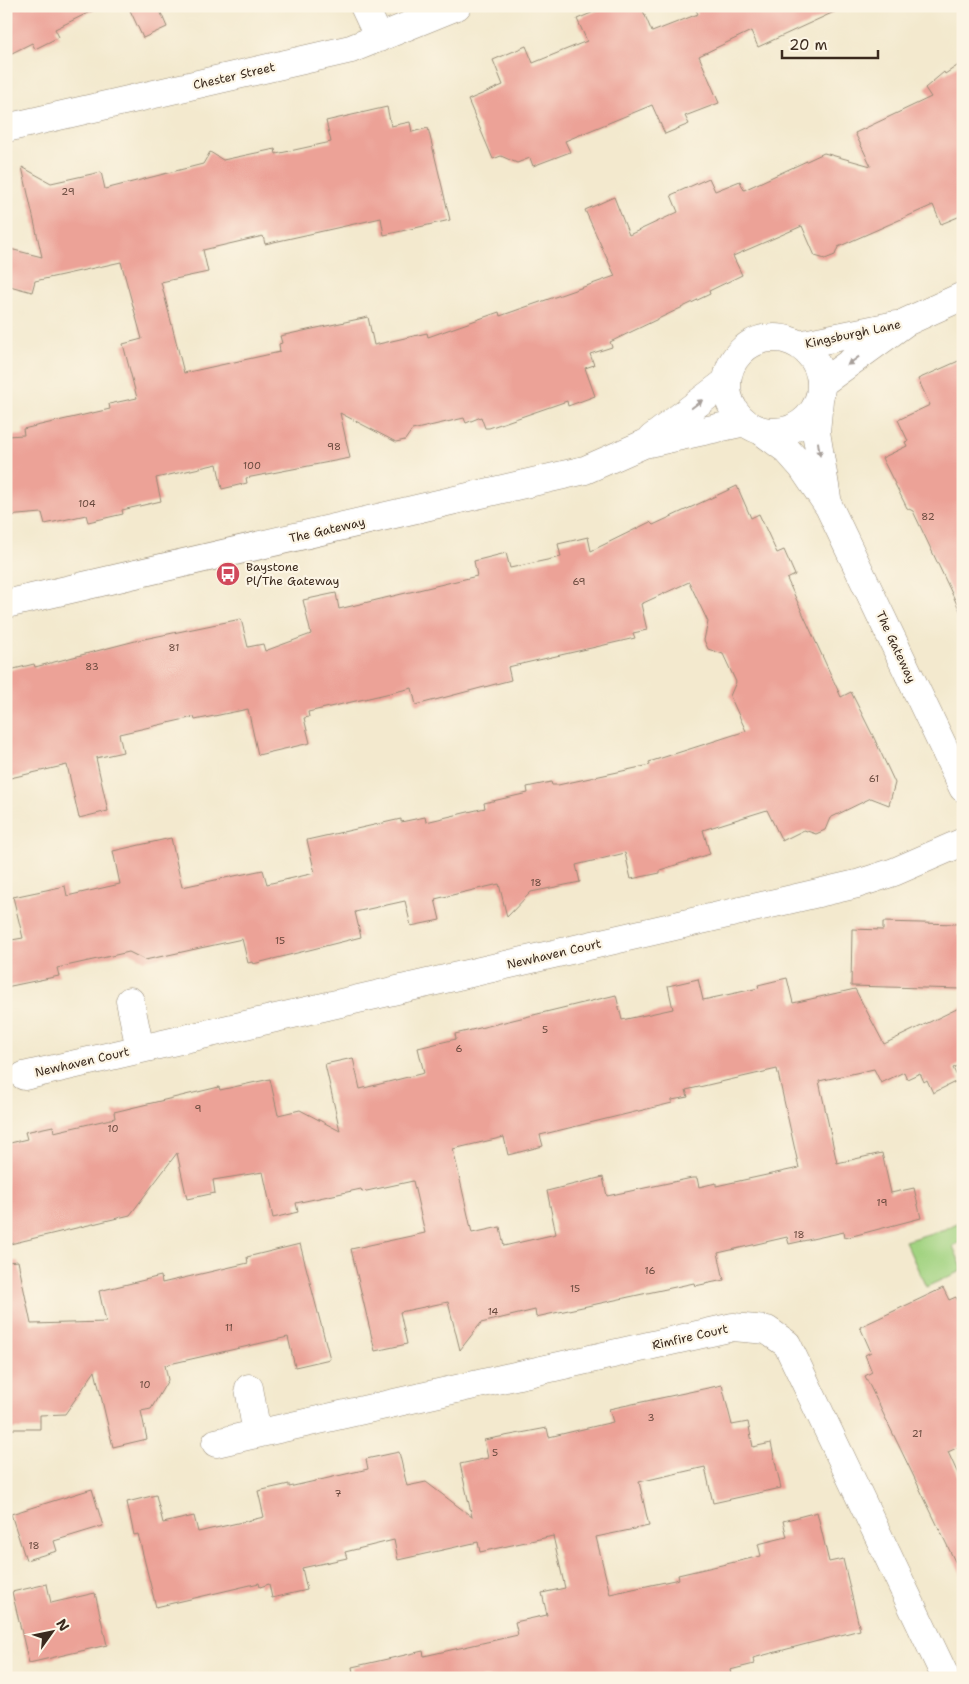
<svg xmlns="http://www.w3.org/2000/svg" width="969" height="1684" viewBox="0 0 969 1684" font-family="'Shantell Sans',sans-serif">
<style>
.green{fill:#a2d381;stroke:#6e7e50}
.building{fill:#eca297;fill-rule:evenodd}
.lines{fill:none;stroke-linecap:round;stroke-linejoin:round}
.minor-casing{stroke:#978a76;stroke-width:29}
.minor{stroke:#fff;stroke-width:28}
.oneway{fill:#a79f9a}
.labels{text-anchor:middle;stroke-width:4.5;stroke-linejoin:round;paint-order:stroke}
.number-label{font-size:10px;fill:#67483c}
.street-label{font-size:12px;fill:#3b2a1e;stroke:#fcf5e5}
.poi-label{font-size:12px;fill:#3b2a1e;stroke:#fcf5e5;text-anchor:start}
</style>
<rect width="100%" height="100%" fill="#fcf5e5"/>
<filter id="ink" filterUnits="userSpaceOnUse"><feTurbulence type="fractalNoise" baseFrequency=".02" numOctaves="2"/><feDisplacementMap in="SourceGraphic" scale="10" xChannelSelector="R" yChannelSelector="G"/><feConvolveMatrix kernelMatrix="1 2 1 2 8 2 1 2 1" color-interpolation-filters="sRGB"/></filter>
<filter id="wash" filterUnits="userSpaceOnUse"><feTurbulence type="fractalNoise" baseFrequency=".0096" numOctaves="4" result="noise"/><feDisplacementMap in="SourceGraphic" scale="20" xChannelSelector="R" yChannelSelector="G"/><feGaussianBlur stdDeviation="1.12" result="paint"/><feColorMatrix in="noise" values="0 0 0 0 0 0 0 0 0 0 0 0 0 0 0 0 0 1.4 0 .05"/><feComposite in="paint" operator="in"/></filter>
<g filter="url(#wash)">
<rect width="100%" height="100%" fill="#f3e9ce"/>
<!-- green -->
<path class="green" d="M963,1220V1241L953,1246L963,1270L926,1287L905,1241L945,1229Z"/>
<g id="blocks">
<!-- building -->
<path class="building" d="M6,6H102L55,29L59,37L35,49L32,43L6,56Z
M128,6H158L167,27L143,38Z
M608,6H641L652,32L698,14L694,6H847L758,47L751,31L699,56L719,103L685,116L689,124L665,134L652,105L565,141L570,152L533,166L530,158L517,163L501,156L493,159L468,100L503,85L493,60L526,46L533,63L587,41L577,19Z
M963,62V215L941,224L933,205L838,247L835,255L825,259L815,256L802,226L733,256L742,275L709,291L710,294L610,342L612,347L590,354L594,365L585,368L595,396L568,406L567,401L489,428H485L481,417L466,423L464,418L412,430L405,440L396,442L340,413L350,458L246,478L247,483L222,489L217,464L156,478L161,501L122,510L123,514L88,522L86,515L45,524L42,513L6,516V436L24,435L23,429L110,409L109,404L137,398L123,344L142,339L121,262L35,281L32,292L6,285V248L42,257L22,167L51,183L101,172L105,189L203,164L210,152L223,160L275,149L276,154L331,142L326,121L387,107L391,126L410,122L412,132L428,128L450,220L384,235L381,218L265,244L263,236L203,250L208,272L161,282L184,373L280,352L279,344L282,343L280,336L368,317L374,345L427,333L428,337L499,312L500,316L615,276L585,210L614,197L629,235L678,212L671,195L709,178L715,191L740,181L744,190L824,153L871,166L855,133L931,97L925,88L944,72L945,74Z
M963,359V617L913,511L907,508L882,458L907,446L905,442L908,441L898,420L930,405L918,379Z
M737,486L751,518L759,514L777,553L784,550L795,575L787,579L841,697L851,692L874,738L895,783L889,805L871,798L830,818L825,830L816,834L804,830L782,841L767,810L703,830L710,854L660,870V873L631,879L625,853L576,865L580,882L531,892L507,917L499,884L435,899L440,920L411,926L405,901L355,912L361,937L253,964L252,962L248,963L242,939L145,960L129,952L57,968L59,976L6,987V941L23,938L13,897L65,886L67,896L120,884L113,851L171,838L182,887L263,870L267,884L315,873L307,840L401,819V822L425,817L426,822L485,808L484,803L528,793L527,787L551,782L552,785H558L650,765L649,762L746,731L730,696L736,682L723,654L708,649L704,640L708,622L689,582L641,604L647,630L633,633L635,638L508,667L511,680L416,705L412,688L308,712L309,717L304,718L310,743L258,755L248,709L195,720L194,717L119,734L123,752L96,758L108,811L79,818L67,765L6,779V671L34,664L35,667L139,640L241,619L248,647L263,644L265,651L311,634L303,600L336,593L339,609L477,576L474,561L506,553L510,568L561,557L558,544L588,537L591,551L650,522L653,525Z
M883,922L958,924V936H963L961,989L851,986L852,929L883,930Z
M787,978L793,1003L855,989L884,1044L963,1006V1063L953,1068L959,1080L933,1093L927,1080L924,1082L920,1073L907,1079L904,1072L881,1083L874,1069L819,1081L837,1163L882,1153L891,1193L914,1188L921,1218L845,1238L844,1232L789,1244L787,1237L718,1253L724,1280L695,1286L694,1283L536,1317L535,1310L481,1323L460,1350L448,1302L400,1312L407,1344L375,1351L351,1249L425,1233L413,1181L362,1192L361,1189L296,1203L298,1212L273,1218L263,1172L213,1180L215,1193L187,1199L177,1153L130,1215L6,1245V1144L27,1139L25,1132L53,1126L54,1132L115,1118L114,1112L219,1087L220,1090L270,1079L278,1115L300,1110L340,1131L325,1064L353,1058L360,1089L424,1073L418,1048L456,1039L455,1034L616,995L622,1020L673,1009L668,986L698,979L703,1000L759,988L758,985ZM777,1069L799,1168L716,1186V1183L699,1187L697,1178H692L607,1196L603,1177L547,1191L556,1234L504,1246L500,1227L472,1233L453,1149L504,1137L508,1155L543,1146L540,1135L672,1103V1100L688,1097L686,1090Z
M300,1244L330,1359L295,1367L288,1337L165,1365L168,1380L151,1409L141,1411L147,1439L113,1447L95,1371L65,1414L40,1415V1429H6V1262L18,1261L31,1324L106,1322L99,1291L161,1276L162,1283L248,1263L247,1257Z
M943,1288L949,1300L956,1297L963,1311V1445L948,1452L963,1485V1578L865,1376L872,1372L865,1355L871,1352L860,1327Z
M722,1385L732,1425L748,1422L753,1447L771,1443L781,1488L713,1503L705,1467L639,1482L649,1526L596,1537L610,1594L679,1579L678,1575L761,1556L758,1544L787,1537L783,1521L817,1512L829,1562L843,1559L860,1630L753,1658L754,1664L730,1670L732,1678H354L352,1667L423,1651L424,1656L518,1635L515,1622L547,1615L542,1593L565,1588L553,1536L480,1552L478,1542L398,1560L394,1540L345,1552L347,1558L302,1568L307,1590L272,1598L269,1584L260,1587L259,1583L156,1607L138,1534L134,1535L127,1502L156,1495L163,1523L194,1516L198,1532L264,1517L258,1491L289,1484V1487L368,1469L366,1459L399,1452L407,1486L426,1482L472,1517L460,1464L488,1458L484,1440L547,1428L549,1437L613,1422L609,1409Z
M92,1489L103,1526L54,1541L57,1551L26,1560L11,1514Z
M47,1584L51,1603L95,1593L107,1645L29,1663L12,1592Z"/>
</g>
</g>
<g filter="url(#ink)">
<use href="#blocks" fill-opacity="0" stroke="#978a76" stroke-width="1"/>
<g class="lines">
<!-- minor casing -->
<g class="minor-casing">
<path id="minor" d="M364,6L379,38
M6,128L351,49L457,6
M727 385a47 47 0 1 1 94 0a47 47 0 1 1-94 0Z
M799,345L896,325
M822,383L906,322L963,296
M819,400L816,432L827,498
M760,430L787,450L802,467L829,507L963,788
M652,438L727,381
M6,604L585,470L644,444L745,422
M130,1001L140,1049
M24,1076L857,884L894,872L963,842
M249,1388L257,1434
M216,1443L733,1327L767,1330L787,1344L946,1678"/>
</g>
<!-- minor -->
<use href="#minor" class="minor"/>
</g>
<!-- one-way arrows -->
<defs><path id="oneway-solid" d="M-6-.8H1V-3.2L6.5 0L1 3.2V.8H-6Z" transform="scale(1.25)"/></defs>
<g class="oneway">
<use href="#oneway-solid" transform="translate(853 361) rotate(144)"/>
<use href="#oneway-solid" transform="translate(697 404) rotate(-37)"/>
<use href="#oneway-solid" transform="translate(819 449) rotate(82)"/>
</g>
</g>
<!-- icons -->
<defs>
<g id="bus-disc" transform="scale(1.25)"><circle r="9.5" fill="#d1495b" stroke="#fcf5e5"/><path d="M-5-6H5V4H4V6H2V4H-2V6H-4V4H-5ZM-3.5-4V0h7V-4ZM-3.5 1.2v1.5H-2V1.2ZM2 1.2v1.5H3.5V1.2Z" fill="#fff"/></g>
</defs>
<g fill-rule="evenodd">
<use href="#bus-disc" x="228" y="574"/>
</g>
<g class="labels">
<!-- number labels -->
<g class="number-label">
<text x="68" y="195">29</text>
<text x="334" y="450">98</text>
<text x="252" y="469">100</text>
<text x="87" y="507">104</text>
<text x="928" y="520">82</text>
<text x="579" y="585">69</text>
<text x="174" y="651">81</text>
<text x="92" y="670">83</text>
<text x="874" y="782">61</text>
<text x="536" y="886">18</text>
<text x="280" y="944">15</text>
<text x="545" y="1033">5</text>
<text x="459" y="1052">6</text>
<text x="198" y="1112">9</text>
<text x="113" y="1132">10</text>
<text x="882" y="1206">19</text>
<text x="799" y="1238">18</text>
<text x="650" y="1274">16</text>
<text x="575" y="1292">15</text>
<text x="493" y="1315">14</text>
<text x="229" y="1331">11</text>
<text x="145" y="1388">10</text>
<text x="651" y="1421">3</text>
<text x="917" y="1437">21</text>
<text x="495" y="1456">5</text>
<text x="338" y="1497">7</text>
<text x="34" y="1549">18</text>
</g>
<!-- street labels -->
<g class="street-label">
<text transform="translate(234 76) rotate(-13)" y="4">Chester Street</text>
<text transform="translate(853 334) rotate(-12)" y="4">Kingsburgh Lane</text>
<text transform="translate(327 530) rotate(-13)" y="4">The Gateway</text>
<text transform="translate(896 647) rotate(65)" y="4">The Gateway</text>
<text transform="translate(554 954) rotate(-13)" y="4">Newhaven Court</text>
<text transform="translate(82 1062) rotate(-13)" y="4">Newhaven Court</text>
<text transform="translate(690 1337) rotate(-13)" y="4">Rimfire Court</text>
</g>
<!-- poi labels -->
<g class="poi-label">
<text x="246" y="571">Baystone<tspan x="246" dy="14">Pl/The Gateway</tspan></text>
</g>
</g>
<!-- margin -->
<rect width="969" height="1684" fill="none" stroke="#fcf5e5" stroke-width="25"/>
<!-- north arrow -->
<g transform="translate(52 1632) rotate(57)" stroke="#fcf5e5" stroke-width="4" paint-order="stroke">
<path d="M0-4L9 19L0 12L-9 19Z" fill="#3b2a1e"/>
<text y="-8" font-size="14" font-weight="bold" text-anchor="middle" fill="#3b2a1e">N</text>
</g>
<!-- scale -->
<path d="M782 50v8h96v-8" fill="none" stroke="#3b2a1e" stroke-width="2.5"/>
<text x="789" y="50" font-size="15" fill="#3b2a1e" stroke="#fcf5e5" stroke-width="4" paint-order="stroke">20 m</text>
</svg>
